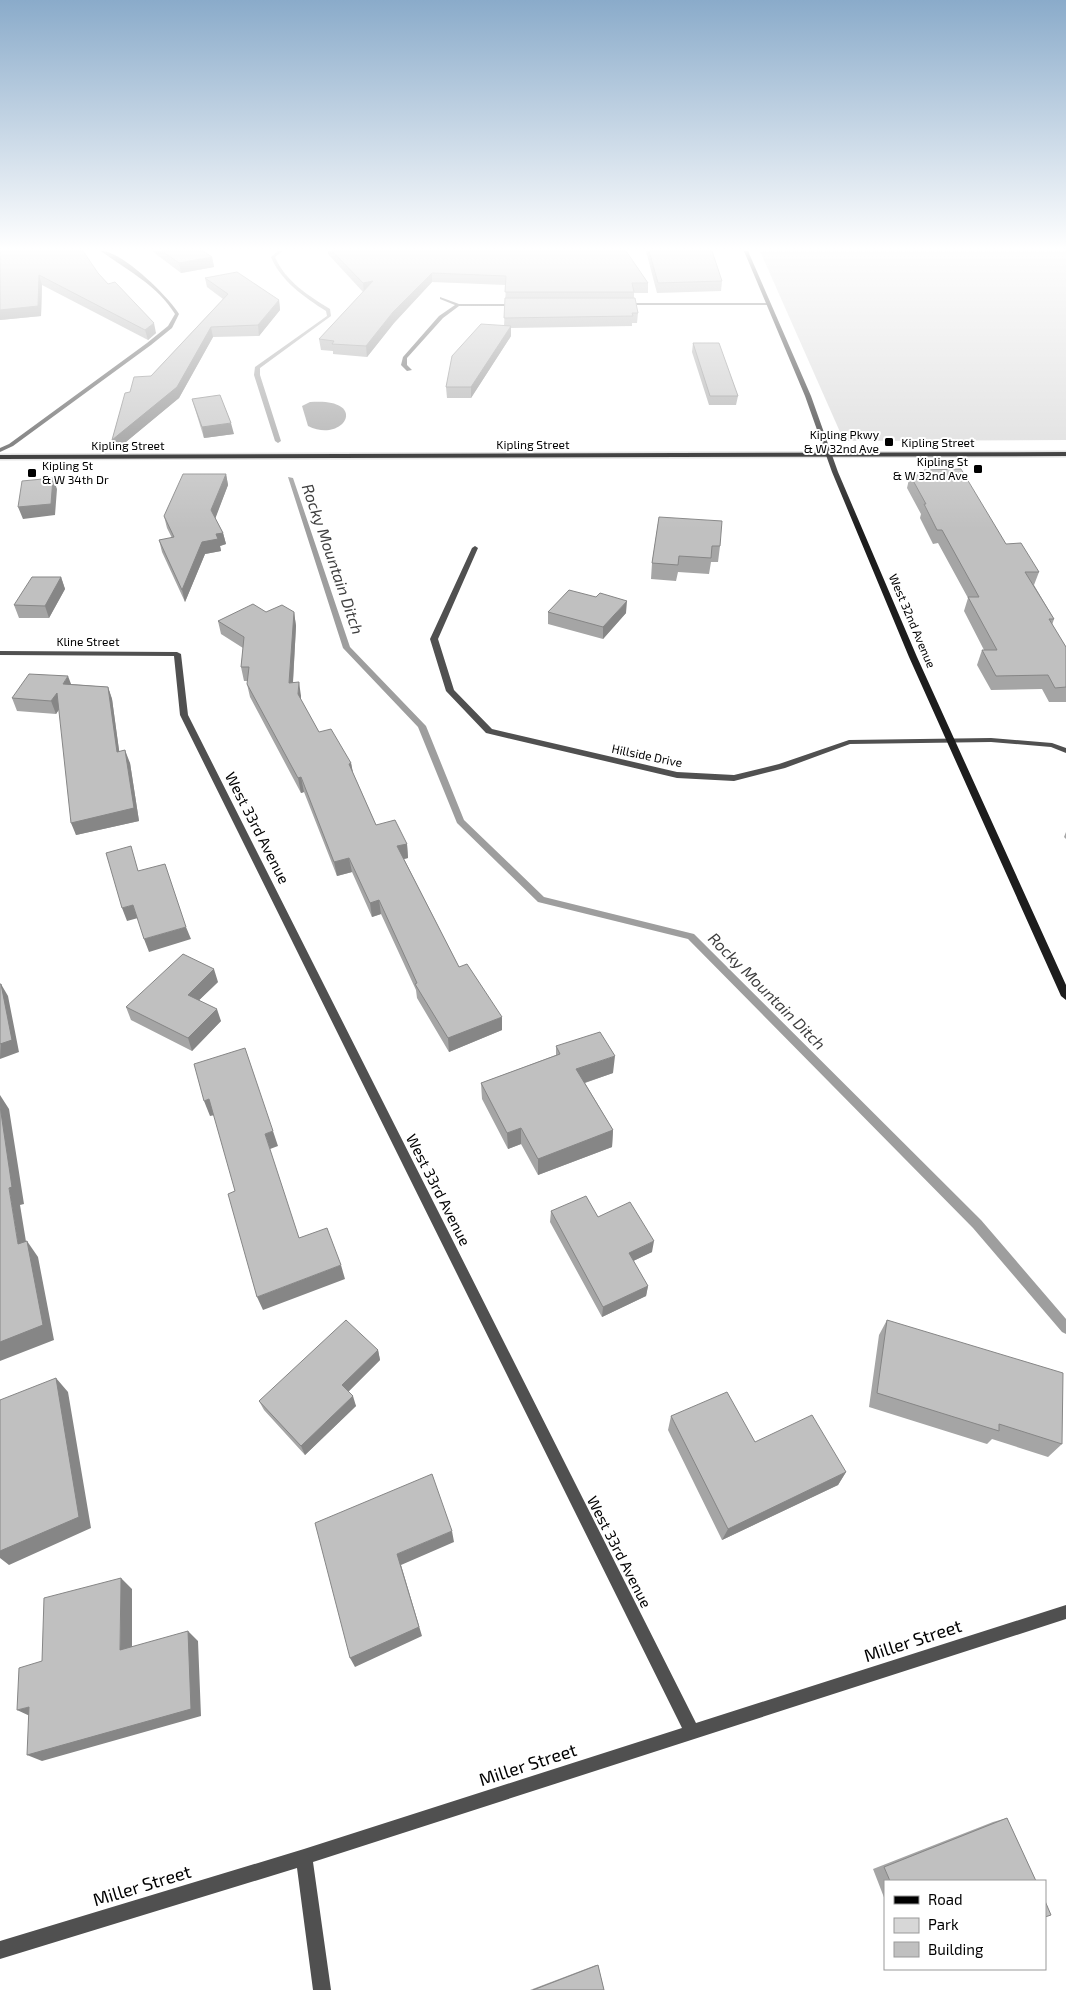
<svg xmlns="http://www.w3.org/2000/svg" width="1066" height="1990" viewBox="0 0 1066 1990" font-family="'Exo 2',sans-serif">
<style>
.green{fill:#d7d7d7}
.water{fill:#9e9e9e}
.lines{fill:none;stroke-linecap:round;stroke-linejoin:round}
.stream{fill:#9e9e9e;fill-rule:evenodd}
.primary-casing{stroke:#dbdbdb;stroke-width:3}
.street{fill:#505050;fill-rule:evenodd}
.secondary{fill:#1d1d1d;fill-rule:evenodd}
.primary{fill:#000;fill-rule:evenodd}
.wall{fill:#a5a5a5}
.shaded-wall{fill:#868686}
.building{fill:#c0c0c0;stroke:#868686}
.poi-dot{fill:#000;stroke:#fff;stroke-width:2}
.labels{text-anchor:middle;stroke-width:4;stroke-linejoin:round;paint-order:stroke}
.far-poi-label{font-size:12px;fill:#000;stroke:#fff;text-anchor:end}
.far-street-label{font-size:12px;fill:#000;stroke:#fff}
.street-label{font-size:15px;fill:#000;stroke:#fff}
.water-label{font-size:16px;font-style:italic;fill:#3f3f3f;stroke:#fff}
.near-street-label{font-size:18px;fill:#000;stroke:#fff}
</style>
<rect width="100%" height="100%" fill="#fff"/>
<!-- green -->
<path class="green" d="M760,251H1066V440L844,441Z"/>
<!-- water -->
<path class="water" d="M310,402C370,397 345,444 308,426L302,406Z"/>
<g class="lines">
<!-- stream -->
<path class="stream" d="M278,251H282L275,257C285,281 309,296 330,309L331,316L260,368V375L281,441L278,443L275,441L254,375L255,367L327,316L326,311C304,297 281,281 271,257Z
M288,477L293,478L350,647L426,726L464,820L544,897L694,934L981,1220L1066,1319V1334L1062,1332L973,1228L688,939L538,902L457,823L418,727L343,648Z"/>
<!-- primary casing -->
<g class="primary-casing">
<path id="primary" d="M1066,452V456L0,459V455Z"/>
</g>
<!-- street -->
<path class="street" d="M101,251C121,250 169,297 179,314L172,328L151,345L13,446L0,452V448L9,444L147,343L168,326L175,314C157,285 128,271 101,251Z
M440,297L459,304H517L519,305L517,306H459L443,318L407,358V365L412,370L407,371L401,365L403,357L439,316L455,305L440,299Z
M622,303H768L770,304L768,305H624Z
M475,546L478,548L438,639L454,690L492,729L677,772L734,775L779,764L849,740L991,738L1052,743L1066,748V753L1051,747L991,742L850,744L785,768L734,781L677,778L486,733L446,691L430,639L472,548Z
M0,651L177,652L181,654L188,715L696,1723L1066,1605V1619L313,1862L331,1990H313L297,1868L0,1959V1941L304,1849L682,1728L180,715L174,656L0,655Z"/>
<!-- secondary -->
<path class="secondary" d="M744,251H748L811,396L838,472L917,657L1066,985V1000L1061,996L909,657L832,472L805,396Z"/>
<!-- primary -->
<use href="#primary" class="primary"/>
</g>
<!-- wall -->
<path class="wall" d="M0,251L98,273L156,333L148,340L42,285L41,316L0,320Z
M152,251H203L212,257L214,267L181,273Z
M328,251H626L648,283V293H634V298L638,313L637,323H632V326L511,328V336L471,398H447L446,387L504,326L506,285L432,282L394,323L367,357L333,354V351L321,350L319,339L363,292L328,254Z
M646,251H712L722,281L721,291L657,293Z
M205,278L279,300L280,310L259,336L213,337L179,398L115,451L130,392L151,376L223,299L207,287Z
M693,343L738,396L736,405H709L692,352Z
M192,399L234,434L204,438L195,409Z
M924,470L1006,544L1039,572L1034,585L1054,619L1052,625L1066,647V702H1049L1042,689L991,690L977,665L982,650H984L964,611L968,598L938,543L933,544L920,518L921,514L907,488L910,475H923Z
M226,474L228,485L215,518L223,533L226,544L220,546L221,551L205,554L185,602L162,552L159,540L172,538L167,528L164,516Z
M659,517L720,546L718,562H711L709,574L678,572L676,581L651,579L652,563Z
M61,577L65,589L49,618H19L14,605Z
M266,612H294L296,626L293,683L301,696V700L319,732L351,763L353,773L376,825L407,844L408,858L404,859L459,967L502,1030L449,1052L417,998L416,990L381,914L372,917L352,872L337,876L304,792L301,793L250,697L247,684L248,681H244L241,667L243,648L221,634L218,621Z
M548,612L626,613L603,639L548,624Z
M71,684L108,687L112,699L119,751L130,763L139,821L76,835L59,709L56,714L17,711L12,698Z
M1066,832V839L1064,837Z
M218,982L199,1000L221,1021L192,1051L131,1020L126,1007Z
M556,1046L613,1073L585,1083L613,1130L612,1147L538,1175L521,1144L508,1149L482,1099L481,1083L556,1055Z
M551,1211L598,1217L652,1252L633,1261L648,1286L646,1296L602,1317L550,1222Z
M887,1320L1062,1444L1048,1457L992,1439L987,1444L869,1407L879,1335Z
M378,1350L380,1360L348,1392L356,1406L305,1455L264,1410L259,1401Z
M671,1416L755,1442L846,1472L838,1485L722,1540L668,1430Z
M1007,1818L1036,1881H885V1900L873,1869L993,1822Z
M596,1965H598L604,1990H530Z"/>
<!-- shaded-wall -->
<path class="shaded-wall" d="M212,257L214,267L181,273L179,263Z
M432,273V282L394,323L367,357L366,346L393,312Z
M39,275L42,285L41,316L0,320V310Z
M373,281L364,293L363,283Z
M279,300L280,310L259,336L258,325Z
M154,323L156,333L148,340L145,330Z
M511,326V336L471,398V387Z
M211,327L213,337L179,398L115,451L112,440Z
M231,423L234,434L204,438L202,427Z
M226,474L228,485L214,522L211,510Z
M53,478L57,489L55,515L23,519L18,507Z
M223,533L226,544L220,546L221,551L205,554L185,602L182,590L202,542L216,534Z
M61,577L65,589L49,618L45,606Z
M627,601L626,613L603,639V627Z
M294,612L296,626L292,697L289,683Z
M68,676L73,689L63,684Z
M299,682L301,696L300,708L298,694Z
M108,687L112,699L121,764L117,752Z
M57,693L62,705L56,714L51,701Z
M125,750L130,763L139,821L76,835L71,823Z
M351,763L354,778L349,764Z
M301,777L304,792L301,793L298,778Z
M407,844L408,858L399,860L397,846Z
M349,858L352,872L337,876L334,862Z
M379,900L381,914L372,917L370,903Z
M133,905L138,918L127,921L122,908Z
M186,927L191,939L149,952L144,939Z
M214,969L218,982L192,1007L188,995Z
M1,984L8,996L19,1052L0,1059Z
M217,1009L221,1021L192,1051L188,1038Z
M502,1017V1030L449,1052L448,1038Z
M615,1056L613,1073L575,1086L576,1069Z
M0,1095L9,1109L24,1204L20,1205L29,1260L18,1244L9,1188L0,1106Z
M209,1099L215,1115L210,1116L204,1101Z
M521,1128V1144L508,1149L507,1133Z
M613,1130L612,1147L538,1175V1159Z
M273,1131L278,1146L270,1149L265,1134Z
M27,1241L38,1257L54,1340L0,1361V1342Z
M654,1241L652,1252L627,1264L629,1253Z
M341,1265L345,1279L263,1310L257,1297Z
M648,1286L646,1296L602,1317L603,1307Z
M378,1350L380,1360L345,1395L342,1385Z
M56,1378L68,1392L91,1528L9,1565L0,1558V1551Z
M353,1396L356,1406L305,1455L301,1446Z
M846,1472L838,1485L722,1540L728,1529Z
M452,1531L454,1542L401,1565L422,1636L355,1667L350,1658L397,1554Z
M121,1578L132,1589V1658L120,1650Z
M188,1631L198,1641L201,1716L42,1761L27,1755Z
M29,1707L32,1717L17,1710Z"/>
<!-- building -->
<path class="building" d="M0,251H83L98,273L108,284L115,282L154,323L145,330L39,275L38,306L0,310Z
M162,251H203L212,257L179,263Z
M332,251H626L648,283H632L634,292H505L506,276L432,273L393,312L366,346L332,344L334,341L319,339L373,281L363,283Z
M649,251H712L722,281L658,283Z
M237,272L279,300L258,325L211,327L177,387L112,440L125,393L130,392L134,377L151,376L228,294L205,278Z
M505,298H635L638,313H632L633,316L504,318Z
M481,324L511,326L471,387H446L452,356Z
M693,343H719L738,396H710Z
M220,395L231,423L202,427L192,399Z
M961,469L1006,544L1021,543L1039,572H1025L1054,619H1049L1066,647V687L1055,688L1048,675L996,676L982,650H997L968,597H979L942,530H937L924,504H926L910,475H928L924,470Z
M183,474H226L211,510L223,533L216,534L218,539L202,542L182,590L159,540L174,537L164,516Z
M53,478L51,504L18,507L22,481Z
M659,517L722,521L720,546H712L711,558L679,556L678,565L652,563Z
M32,577H61L45,606L14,605Z
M569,590L596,597L600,593L627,601L603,627L548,612Z
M253,604L266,612L282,605L294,612L289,683L299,682L298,694L319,732L331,729L351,763L349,764L376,825L395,820L407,844L397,846L459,967L467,964L502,1017L448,1038L415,984L417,983L379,900L370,903L349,858L334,862L301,777L298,778L247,684L249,667H241L244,637L218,621Z
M29,674L68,676L63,684L108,687L117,752L125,750L134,808L71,823L57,693L51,701L12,698Z
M131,846L138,871L165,864L186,927L144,939L133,905L122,908L106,853Z
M183,954L214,969L188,995L217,1009L188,1038L126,1007Z
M0,984H1L12,1040L0,1044Z
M600,1032L615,1056L576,1069L613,1130L538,1159L521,1128L507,1133L481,1083L560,1054L556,1046Z
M245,1048L273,1131L265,1134L299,1238L327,1228L341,1265L257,1297L228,1194L235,1191L209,1099L204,1101L194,1064Z
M0,1106L12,1187L9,1188L18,1244L27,1241L43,1325L0,1342Z
M586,1196L598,1217L630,1202L654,1241L629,1253L648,1286L603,1307L551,1211Z
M346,1320L378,1350L342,1385L353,1396L301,1446L259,1401Z
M887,1320L1063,1373L1062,1444L999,1424V1431L877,1393Z
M56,1378L79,1517L0,1551V1400Z
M727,1392L755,1442L812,1415L846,1472L728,1529L671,1416Z
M432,1474L452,1531L397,1554L419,1627L350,1658L315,1523Z
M121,1578L120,1650L188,1631L191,1709L27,1755L29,1707L17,1710L19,1668L42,1661L44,1598Z
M1007,1818L1036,1881H890L884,1867Z
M1045,1901L1051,1915L1045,1917Z
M598,1965L604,1990H533Z"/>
<!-- sky -->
<linearGradient id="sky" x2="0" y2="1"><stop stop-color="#8aabca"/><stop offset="0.47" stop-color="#fff"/><stop offset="1" stop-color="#fff" stop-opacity="0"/></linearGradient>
<rect width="1066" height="529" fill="url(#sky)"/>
<!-- markers -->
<g class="poi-dot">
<rect x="884" y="437" width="10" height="10" rx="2.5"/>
<rect x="973" y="464" width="10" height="10" rx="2.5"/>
<rect x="27" y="468" width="10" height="10" rx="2.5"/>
</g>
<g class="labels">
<!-- far-poi labels -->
<g class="far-poi-label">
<text x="879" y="439">Kipling Pkwy<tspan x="879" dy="14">&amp; W 32nd Ave</tspan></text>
<text x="968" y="466">Kipling St<tspan x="968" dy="14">&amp; W 32nd Ave</tspan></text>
<text x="42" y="470" text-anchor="start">Kipling St<tspan x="42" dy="14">&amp; W 34th Dr</tspan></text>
</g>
<!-- far-street labels -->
<g class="far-street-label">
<text x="938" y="447">Kipling Street</text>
<text x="533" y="449">Kipling Street</text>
<text x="128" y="450">Kipling Street</text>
<text transform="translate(912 621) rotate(67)" y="4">West 32nd Avenue</text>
<text x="88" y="646">Kline Street</text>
<text transform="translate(647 756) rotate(12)" y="4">Hillside Drive</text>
</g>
<!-- street labels -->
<g class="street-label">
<text transform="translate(257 828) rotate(63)" y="5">West 33rd Avenue</text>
<text transform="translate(438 1190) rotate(63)" y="5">West 33rd Avenue</text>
<text transform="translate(619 1552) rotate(63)" y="5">West 33rd Avenue</text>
</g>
<!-- water labels -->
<g class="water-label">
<text transform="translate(333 559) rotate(71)" y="6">Rocky Mountain Ditch</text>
<text transform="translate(767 991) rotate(45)" y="6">Rocky Mountain Ditch</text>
</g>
<!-- near-street labels -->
<g class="near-street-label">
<text transform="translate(913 1641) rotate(-18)" y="6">Miller Street</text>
<text transform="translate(528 1765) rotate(-18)" y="6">Miller Street</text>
<text transform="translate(142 1886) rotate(-17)" y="6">Miller Street</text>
</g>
</g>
<!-- legend -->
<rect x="884" y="1880" width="162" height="90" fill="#ffffff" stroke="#999999"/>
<rect x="894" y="1896" width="25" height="8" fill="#000000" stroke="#999999"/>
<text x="928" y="1905" font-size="15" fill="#000000">Road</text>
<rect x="894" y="1918" width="25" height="15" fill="#d7d7d7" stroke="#999999"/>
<text x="928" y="1930" font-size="15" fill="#000000">Park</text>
<rect x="894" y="1942" width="25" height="15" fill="#c0c0c0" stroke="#999999"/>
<text x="928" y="1955" font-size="15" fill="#000000">Building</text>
</svg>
